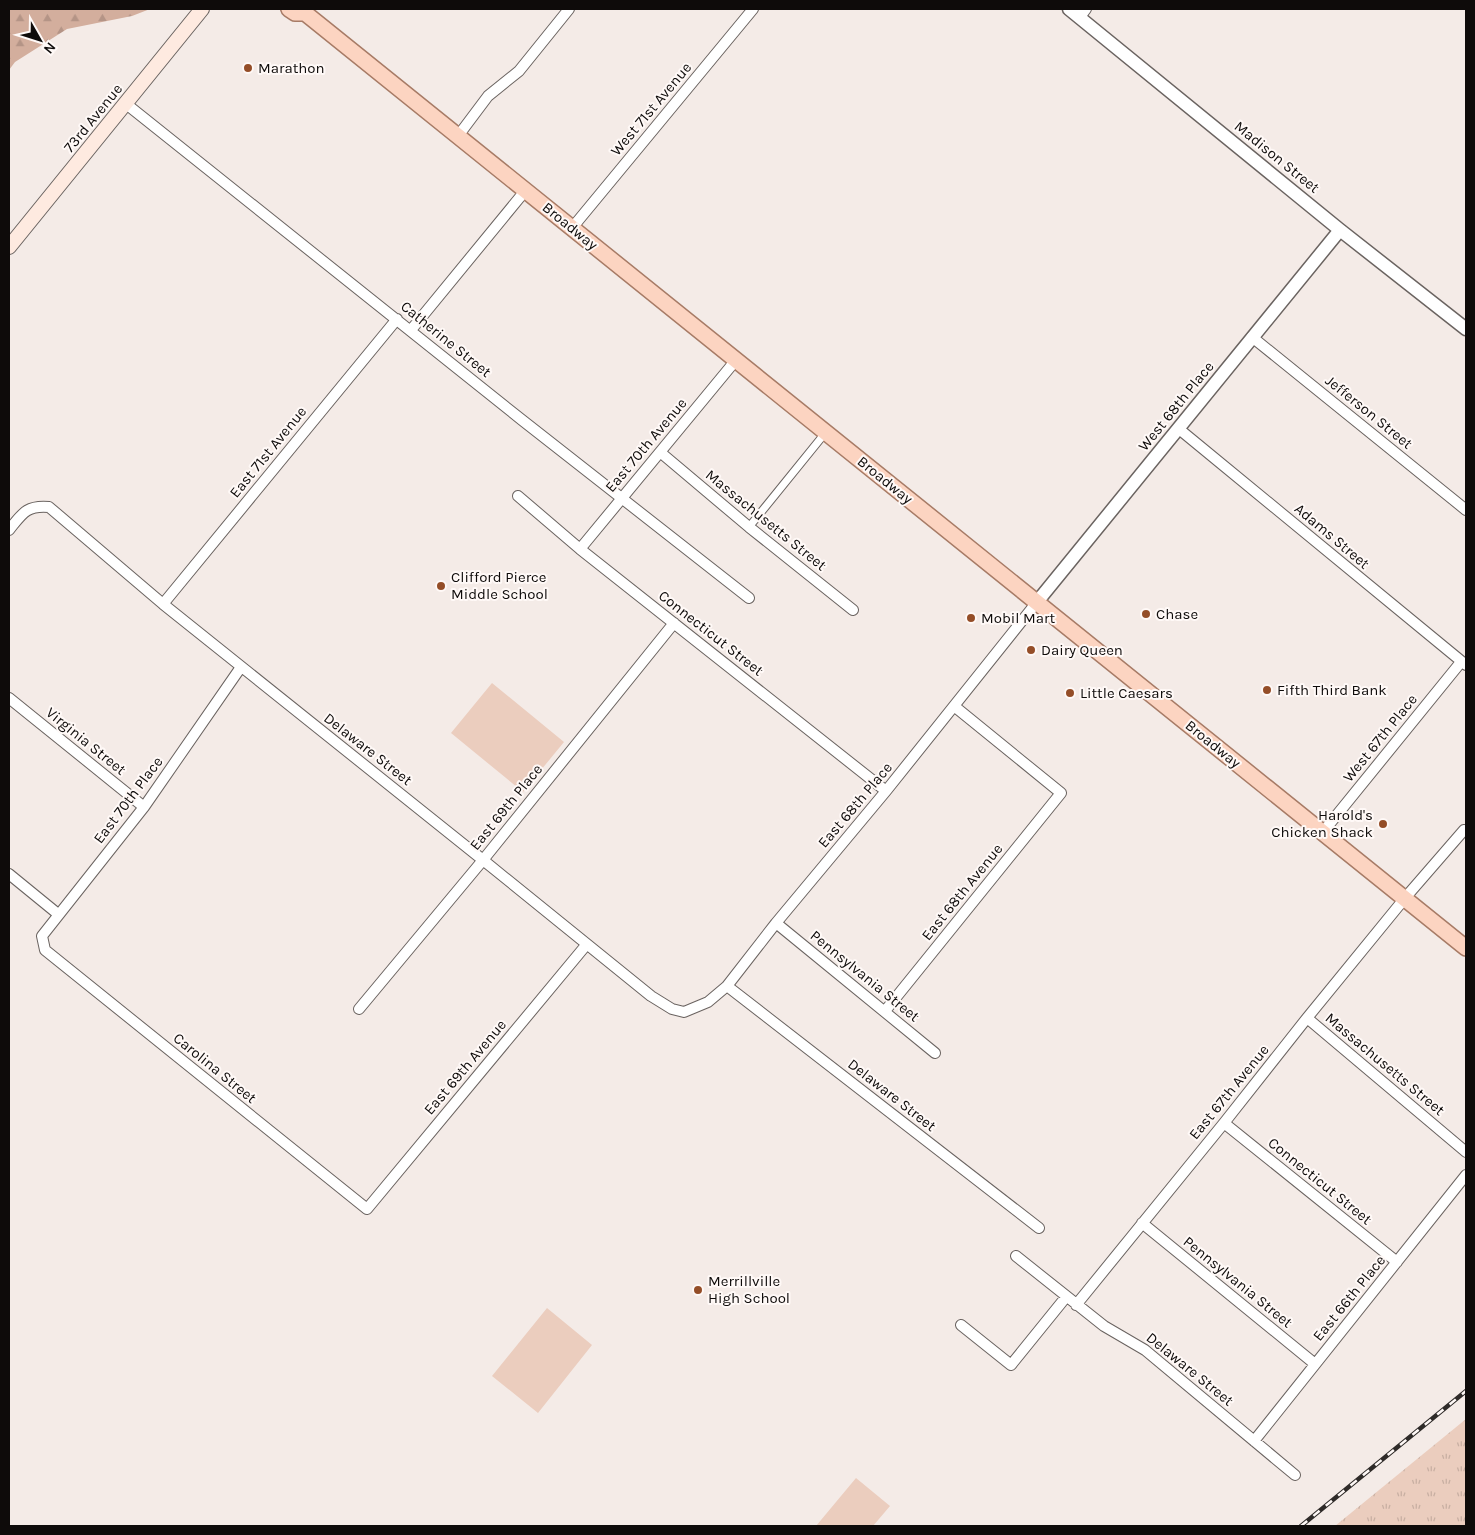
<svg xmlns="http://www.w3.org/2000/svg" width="1475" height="1535" viewBox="0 0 1475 1535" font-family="Karla,sans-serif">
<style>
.forest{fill:url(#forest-firs)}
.park{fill:url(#park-tufts)}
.pitch{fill:#ebcdbe}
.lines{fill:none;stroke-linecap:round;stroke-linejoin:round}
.pedestrian-casing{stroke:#6a6360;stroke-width:9}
.minor-casing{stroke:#6a6360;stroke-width:12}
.tertiary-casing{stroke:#6a6360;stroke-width:15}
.secondary-casing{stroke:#6a6360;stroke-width:16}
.primary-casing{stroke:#a77b66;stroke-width:18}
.pedestrian{stroke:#fff;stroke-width:7}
.minor{stroke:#fff;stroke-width:10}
.tertiary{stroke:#fff;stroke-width:12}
.secondary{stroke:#feeae0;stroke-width:14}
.primary{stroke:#fcd4c1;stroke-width:15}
.rail-casing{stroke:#2f2b29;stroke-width:4.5}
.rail{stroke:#fff9f7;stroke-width:2.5;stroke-dasharray:8;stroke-linecap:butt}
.poi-dot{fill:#944d27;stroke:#fff9f7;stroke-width:2}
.labels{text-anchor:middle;stroke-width:4;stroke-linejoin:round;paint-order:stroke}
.poi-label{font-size:15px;fill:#0e0b0a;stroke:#fff9f7;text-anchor:start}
.street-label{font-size:15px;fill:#0e0b0a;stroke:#fff9f7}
</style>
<defs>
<pattern id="forest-firs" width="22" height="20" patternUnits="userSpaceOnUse" patternTransform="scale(1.25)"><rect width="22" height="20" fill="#d3ae9d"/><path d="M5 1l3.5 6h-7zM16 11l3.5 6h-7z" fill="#b49486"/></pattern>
<pattern id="park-tufts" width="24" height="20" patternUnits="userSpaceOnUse" patternTransform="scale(1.25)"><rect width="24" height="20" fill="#ebcdbe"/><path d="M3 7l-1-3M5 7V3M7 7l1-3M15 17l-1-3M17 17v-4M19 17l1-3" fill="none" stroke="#c8afa2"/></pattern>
</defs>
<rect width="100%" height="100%" fill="#f4ebe7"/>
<!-- forest -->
<path class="forest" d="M9,9H150L132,16L67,29L15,62L9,70Z"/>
<!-- park -->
<path class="park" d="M1466,1419V1526H1335Z"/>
<!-- pitch -->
<path class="pitch" d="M492,683L564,742L523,792L451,733Z
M547,1308L592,1345L538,1413L492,1376Z
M856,1478L890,1506L873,1526H816Z"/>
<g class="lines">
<!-- pedestrian casing -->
<g class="pedestrian-casing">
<path id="pedestrian" d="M749,527L826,432"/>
</g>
<!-- minor casing -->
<g class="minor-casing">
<path id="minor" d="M1080,17L1086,9
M125,103L522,420L749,598
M458,136L488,96L519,71L569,9
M572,228L753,9
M411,330L525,191
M1252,337L1466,510
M1179,429L1466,665
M660,452L749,527L853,610
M518,496L580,549L886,791
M9,530C22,514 26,505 49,507L163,604L483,860L651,996L672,1009L684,1012L708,1002L727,986L776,923L886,791L1037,602
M580,549L736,360
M163,604L397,319
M241,667L144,807L42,936L45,950L367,1209L587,944
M9,698L144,807
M1323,832L1461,662
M9,874L58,914
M776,923L935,1053
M727,986L1039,1228
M359,1009L483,860L674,623
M885,1011L1061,793L954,706
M1307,1018L1466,1152
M1224,1123L1397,1262
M1142,1223L1315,1364
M1016,1256L1104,1326L1145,1350L1295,1475
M1076,1305L1224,1123L1307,1018L1405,898L1464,830
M961,1325L1011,1365L1066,1297
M1254,1441L1466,1175"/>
</g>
<!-- tertiary casing -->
<g class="tertiary-casing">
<path id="tertiary" d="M1069,9L1340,230L1466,329
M1037,602L1340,230"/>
</g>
<!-- secondary casing -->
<g class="secondary-casing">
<path id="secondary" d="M9,247L202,9"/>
</g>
<!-- primary casing -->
<g class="primary-casing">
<path id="primary" d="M289,9L295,13H305L315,21L1466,948"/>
</g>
<!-- pedestrian -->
<use href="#pedestrian" class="pedestrian"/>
<!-- minor -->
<use href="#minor" class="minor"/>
<!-- tertiary -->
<use href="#tertiary" class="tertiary"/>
<!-- secondary -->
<use href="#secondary" class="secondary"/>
<!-- primary -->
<use href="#primary" class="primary"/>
<!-- rail casing -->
<g class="rail-casing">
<path id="rail" d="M1301,1526L1466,1391"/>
</g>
<!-- rail -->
<use href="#rail" class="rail"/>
</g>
<!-- markers -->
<g class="poi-dot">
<circle cx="248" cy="68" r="5"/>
<circle cx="441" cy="586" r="5"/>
<circle cx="1146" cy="614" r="5"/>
<circle cx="971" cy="618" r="5"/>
<circle cx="1031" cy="650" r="5"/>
<circle cx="1267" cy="690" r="5"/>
<circle cx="1070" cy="693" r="5"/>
<circle cx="1383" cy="824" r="5"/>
<circle cx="698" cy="1290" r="5"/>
</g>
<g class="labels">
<!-- poi labels -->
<g class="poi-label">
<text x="258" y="73">Marathon</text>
<text x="451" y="582">Clifford Pierce<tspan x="451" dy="17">Middle School</tspan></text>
<text x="1156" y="619">Chase</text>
<text x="981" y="623">Mobil Mart</text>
<text x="1041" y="655">Dairy Queen</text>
<text x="1277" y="695">Fifth Third Bank</text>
<text x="1080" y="698">Little Caesars</text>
<text x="1373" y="820" text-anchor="end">Harold's<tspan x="1373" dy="17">Chicken Shack</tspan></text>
<text x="708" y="1286">Merrillville<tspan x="708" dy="17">High School</tspan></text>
</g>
<!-- street labels -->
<g class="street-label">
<text transform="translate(651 109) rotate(-50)" y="5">West 71st Avenue</text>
<text transform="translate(93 118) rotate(-51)" y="5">73rd Avenue</text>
<text transform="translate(1277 157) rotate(39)" y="5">Madison Street</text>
<text transform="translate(570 226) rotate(39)" y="5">Broadway</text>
<text transform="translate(446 339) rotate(39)" y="5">Catherine Street</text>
<text transform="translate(1176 406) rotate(-51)" y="5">West 68th Place</text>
<text transform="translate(1369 412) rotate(39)" y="5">Jefferson Street</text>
<text transform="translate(646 445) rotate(-50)" y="5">East 70th Avenue</text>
<text transform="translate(268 452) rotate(-51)" y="5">East 71st Avenue</text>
<text transform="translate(885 480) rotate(39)" y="5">Broadway</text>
<text transform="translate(766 520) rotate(39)" y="5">Massachusetts Street</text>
<text transform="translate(1332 536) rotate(40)" y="5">Adams Street</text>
<text transform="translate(711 633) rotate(38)" y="5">Connecticut Street</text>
<text transform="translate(1380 738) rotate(-51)" y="5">West 67th Place</text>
<text transform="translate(86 741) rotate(39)" y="5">Virginia Street</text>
<text transform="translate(1213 744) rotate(39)" y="5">Broadway</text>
<text transform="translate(368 749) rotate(38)" y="5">Delaware Street</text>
<text transform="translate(128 800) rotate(-53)" y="5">East 70th Place</text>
<text transform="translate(855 805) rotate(-50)" y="5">East 68th Place</text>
<text transform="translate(506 807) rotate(-51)" y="5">East 69th Place</text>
<text transform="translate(962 892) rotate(-51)" y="5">East 68th Avenue</text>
<text transform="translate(865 976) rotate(39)" y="5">Pennsylvania Street</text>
<text transform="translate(1385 1064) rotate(40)" y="5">Massachusetts Street</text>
<text transform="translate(465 1067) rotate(-50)" y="5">East 69th Avenue</text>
<text transform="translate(215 1068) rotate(39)" y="5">Carolina Street</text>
<text transform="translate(1229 1092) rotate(-51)" y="5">East 67th Avenue</text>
<text transform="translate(892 1095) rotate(38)" y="5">Delaware Street</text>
<text transform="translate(1320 1181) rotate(39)" y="5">Connecticut Street</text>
<text transform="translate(1238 1282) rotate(39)" y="5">Pennsylvania Street</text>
<text transform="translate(1349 1298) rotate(-51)" y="5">East 66th Place</text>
<text transform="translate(1190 1369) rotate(39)" y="5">Delaware Street</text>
</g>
</g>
<!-- border -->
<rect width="1475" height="1535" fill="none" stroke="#0e0b0a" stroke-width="20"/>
<!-- north arrow -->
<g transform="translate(40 40) rotate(129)" stroke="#fff9f7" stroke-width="4" paint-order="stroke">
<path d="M0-4L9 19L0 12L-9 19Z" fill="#0e0b0a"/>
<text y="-8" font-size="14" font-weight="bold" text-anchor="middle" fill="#0e0b0a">N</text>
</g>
</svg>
